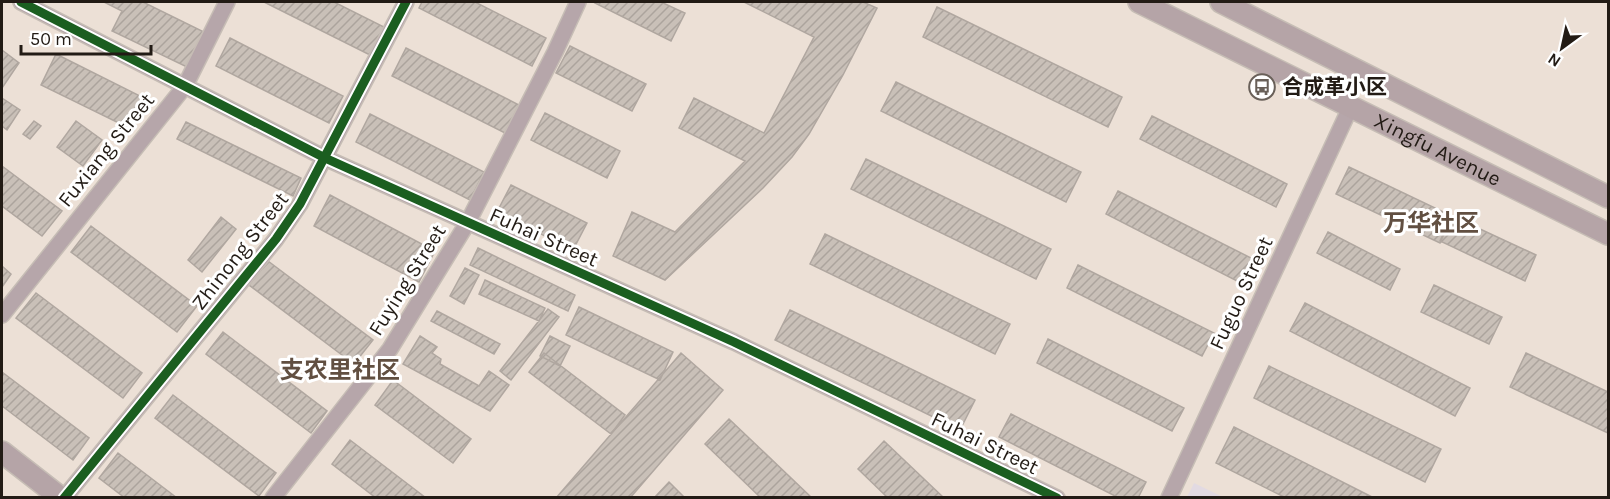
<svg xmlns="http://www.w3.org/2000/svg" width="1610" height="499" viewBox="0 0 1610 499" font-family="Karla,'Noto Sans SC',sans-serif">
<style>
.education{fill:#e2dae2}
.building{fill:url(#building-hatch);stroke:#b0a7a0;stroke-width:1.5}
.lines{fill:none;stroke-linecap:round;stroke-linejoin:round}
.street-casing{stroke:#c6bdb5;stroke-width:18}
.secondary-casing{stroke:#c6bdb5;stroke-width:24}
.street{stroke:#b6a6aa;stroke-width:15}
.secondary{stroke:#b5a4a7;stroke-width:21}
.cycleway-casing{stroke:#fff;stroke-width:13}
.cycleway{stroke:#1b5e20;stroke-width:9}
.labels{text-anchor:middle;stroke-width:6;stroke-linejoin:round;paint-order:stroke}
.poi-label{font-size:21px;font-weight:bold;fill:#221b15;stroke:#fff;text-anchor:start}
.street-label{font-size:21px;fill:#221b15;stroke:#fff}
.quarter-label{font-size:24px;font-weight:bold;fill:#614f41;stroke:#fff}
</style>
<defs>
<pattern id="building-hatch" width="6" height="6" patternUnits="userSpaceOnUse" patternTransform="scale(1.5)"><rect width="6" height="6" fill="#c9c0b8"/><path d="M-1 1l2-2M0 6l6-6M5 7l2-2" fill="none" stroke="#aca49d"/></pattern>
</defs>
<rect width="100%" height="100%" fill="#ece0d6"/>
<!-- education -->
<path class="education" d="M1194,483L1223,497H1187Z"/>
<!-- building -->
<path class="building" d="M104,2H143L204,32L187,67L112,31L122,11Z
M264,2H334L386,28L372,56Z
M422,2H475L546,38L532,66L419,8Z
M596,2H661L685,13L671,41L595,3Z
M744,2H863L877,8L843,75L809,134L792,157L763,188L665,280L613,256L632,212L675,232L745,161L679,128L694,98L764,133L814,37Z
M937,7L1122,97L1108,127L923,37Z
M230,38L343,96L329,123L216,66Z
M570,46L646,84L632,111L556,73Z
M406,48L519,105L505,133L392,76Z
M2,50L19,63L2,88Z
M56,54L144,98L129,128L41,85Z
M896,82L1081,172L1066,202L881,111Z
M2,98L20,110L7,130L2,126Z
M545,113L620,151L607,178L531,140Z
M370,114L484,172L470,200L356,142Z
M1152,116L1287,184L1276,207L1140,139Z
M34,121L41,126L30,139L23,134Z
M76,121L102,140L83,166L57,147Z
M186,122L301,178L293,196L177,139Z
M866,159L1051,249L1036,279L851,189Z
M2,166L62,211L42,236L2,206Z
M1349,167L1452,216L1440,243L1336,194Z
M511,185L587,223L573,250L497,212Z
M1118,191L1253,259L1241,283L1106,214Z
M330,195L435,251L419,282L314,226Z
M1452,216L1536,255L1525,281L1440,241Z
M221,217L236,229L202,272L188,260Z
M91,226L197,306L177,332L71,252Z
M1328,232L1400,269L1390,290L1317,253Z
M825,234L1010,324L995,354L810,264Z
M478,248L575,295L568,311L470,265Z
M268,261L373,340L354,364L249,285Z
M1078,265L1214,333L1202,356L1067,288Z
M2,266L11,274L2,287Z
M465,268L479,275L464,304L450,296Z
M485,280L545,308L539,321L479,294Z
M1434,285L1502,317L1489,344L1421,312Z
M36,293L142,373L123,398L16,318Z
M1305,303L1470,388L1455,416L1290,331Z
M579,307L673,352L660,380L566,335Z
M548,309L559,317L511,380L500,371Z
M790,310L975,400L960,430L775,340Z
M437,311L500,344L494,354L431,321Z
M223,332L327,411L311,433L206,354Z
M420,336L437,347L432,353L441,359L440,364L479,386L489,371L509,385L490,411L403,364Z
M550,336L570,346L560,366L540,356Z
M1048,339L1184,408L1172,431L1037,363Z
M544,353L625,415L611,434L529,372Z
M681,353L723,390L630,498H556Z
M1526,353L1608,392V433L1510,387Z
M1269,366L1441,449L1425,482L1254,398Z
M2,372L89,438L73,460L2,406Z
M393,380L471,439L453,463L375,405Z
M173,395L276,473L259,496L155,418Z
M1011,414L1146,482L1138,498H1119L999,437Z
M729,419L811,497V498H761L705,444Z
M1234,427L1374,498H1286L1216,463Z
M350,440L426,498H376L332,464Z
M884,441L944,498H888L858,469Z
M118,453L177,498H125L99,478Z
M669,482L685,498H654Z"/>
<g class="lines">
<!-- street casing -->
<g class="street-casing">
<path id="street" d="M21,2L325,158L734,342L1057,498
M2,315L185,86L227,2
M64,498L276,239L300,204L406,2
M273,498L390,349L468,222L555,52L578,2
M1169,498L1351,106"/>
</g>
<!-- secondary casing -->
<g class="secondary-casing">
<g id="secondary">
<path id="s1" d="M1139,2L1608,234"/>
<path d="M1221,2L1608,197"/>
<path d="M2,452L61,498"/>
</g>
</g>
<!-- street -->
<use href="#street" class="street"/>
<!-- secondary -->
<use href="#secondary" class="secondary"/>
<!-- cycleway casing -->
<g class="cycleway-casing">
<path id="cycleway" d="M21,2L325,158L734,342L1057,498
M64,498L276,239L300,204L406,2"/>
</g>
<!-- cycleway -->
<use href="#cycleway" class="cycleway"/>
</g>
<!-- icons -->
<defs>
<g id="bus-ring" transform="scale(1.35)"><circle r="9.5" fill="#fff" stroke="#696059" stroke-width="1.5"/><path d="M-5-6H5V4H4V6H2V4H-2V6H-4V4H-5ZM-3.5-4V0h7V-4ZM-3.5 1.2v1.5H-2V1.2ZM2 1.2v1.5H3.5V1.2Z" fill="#696059"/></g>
</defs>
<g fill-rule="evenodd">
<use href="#bus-ring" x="1262" y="87"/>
</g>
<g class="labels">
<!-- poi labels -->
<g class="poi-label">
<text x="1282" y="94">合成革小区</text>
</g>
<!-- street labels -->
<g class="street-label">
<text transform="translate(106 150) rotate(-51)" y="7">Fuxiang Street</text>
<text dy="7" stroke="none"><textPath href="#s1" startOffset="333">Xingfu Avenue</textPath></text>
<text transform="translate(544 237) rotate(24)" y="7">Fuhai Street</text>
<text transform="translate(240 251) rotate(-52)" y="7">Zhinong Street</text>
<text transform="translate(407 280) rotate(-58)" y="7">Fuying Street</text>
<text transform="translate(1241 293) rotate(-65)" y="7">Fuguo Street</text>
<text transform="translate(985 443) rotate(26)" y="7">Fuhai Street</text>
</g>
<!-- quarter labels -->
<g class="quarter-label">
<text x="1431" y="231">万华社区</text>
<text x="340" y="378">支农里社区</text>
</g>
</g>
<!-- border -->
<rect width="1610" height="499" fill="none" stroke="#221b15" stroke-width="6"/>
<!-- north arrow -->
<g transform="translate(1562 48) rotate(213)" stroke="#ffffff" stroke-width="4.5" paint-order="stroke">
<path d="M0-4.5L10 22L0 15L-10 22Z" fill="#221b15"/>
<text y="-9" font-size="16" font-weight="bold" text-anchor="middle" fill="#221b15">N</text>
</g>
<!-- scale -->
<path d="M21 45v9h130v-9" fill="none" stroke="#221b15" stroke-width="3"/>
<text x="30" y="45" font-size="18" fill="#221b15" stroke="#ffffff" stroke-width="4.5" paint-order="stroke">50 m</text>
</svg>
